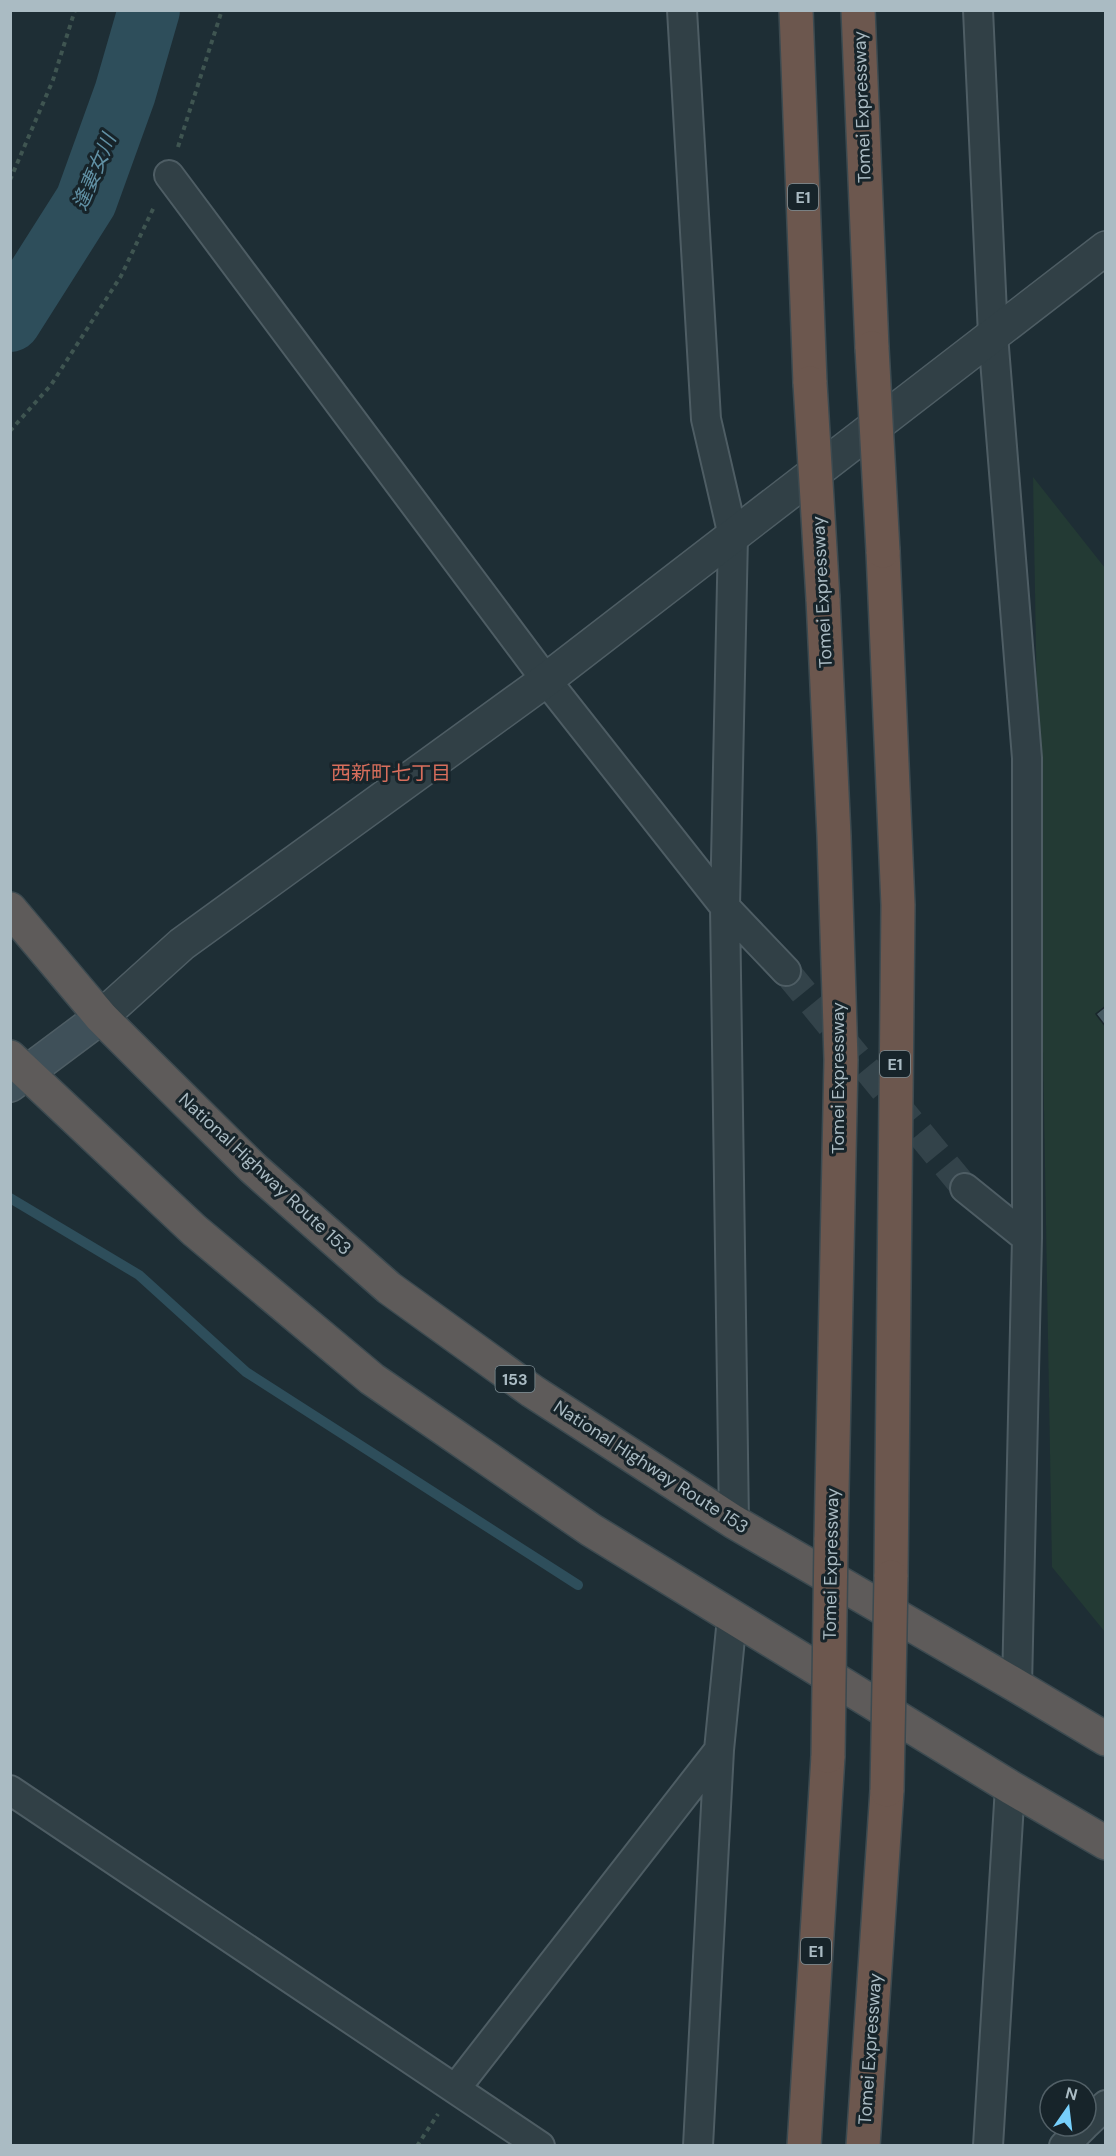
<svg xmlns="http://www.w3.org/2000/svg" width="1116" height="2156" viewBox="0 0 1116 2156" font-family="'DM Sans','Noto Sans JP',sans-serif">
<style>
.green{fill:#233a34}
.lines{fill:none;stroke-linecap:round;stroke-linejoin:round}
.stream{stroke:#2e4e5b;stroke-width:10}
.river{stroke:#2e4e5b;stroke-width:62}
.building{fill:#455961;stroke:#19262c;stroke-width:1.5}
.minor-tunnel{stroke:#33434a;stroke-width:28;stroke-dasharray:28 14;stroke-linecap:butt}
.minor-casing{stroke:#4e5d64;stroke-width:32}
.tertiary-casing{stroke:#4e5d64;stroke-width:36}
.secondary-casing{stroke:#4e5d64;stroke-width:36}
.trunk-casing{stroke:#3c4a50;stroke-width:36}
.motorway-casing{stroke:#3c4a50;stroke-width:36}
.path{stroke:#3f5551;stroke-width:4;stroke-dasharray:4.5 4.5;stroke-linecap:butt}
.minor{stroke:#314046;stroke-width:28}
.tertiary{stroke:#314046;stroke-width:33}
.secondary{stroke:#3f5059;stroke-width:33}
.trunk{stroke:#5e5b5a;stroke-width:33}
.motorway{stroke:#6c574e;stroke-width:33}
.motorway-bridge-casing{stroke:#3c4a50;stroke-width:36;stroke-linecap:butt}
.motorway-bridge{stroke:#6c574e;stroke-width:33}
.labels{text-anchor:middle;stroke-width:6;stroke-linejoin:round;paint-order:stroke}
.shield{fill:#17242a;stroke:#7e8e95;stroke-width:1.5}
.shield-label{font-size:16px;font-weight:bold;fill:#aabbc3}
.street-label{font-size:18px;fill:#aabbc3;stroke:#17242a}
.water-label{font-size:20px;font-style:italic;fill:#6191a5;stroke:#17242a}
.neighbourhood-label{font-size:20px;fill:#d86e5c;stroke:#17242a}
</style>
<rect width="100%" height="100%" fill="#1e2e35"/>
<!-- green -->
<path class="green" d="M1033,477L1105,568V1632L1052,1567Z"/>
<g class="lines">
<!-- stream -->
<path class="stream" d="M10,1198L139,1275L246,1372L578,1585"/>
<!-- river -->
<path class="river" d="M10,321L86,201L125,93L149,10"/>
</g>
<!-- building -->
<path class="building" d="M1106,1006V1027L1096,1014Z"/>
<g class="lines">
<!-- minor-tunnel -->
<path class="minor-tunnel" d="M786,971L965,1188"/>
<!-- minor casing -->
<g class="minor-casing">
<path id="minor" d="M682,10L706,419L733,536L725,907L734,1522
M978,10L993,335L1027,758V1238L1017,1686
M169,175L546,680L725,907L786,971
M965,1188L1027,1238
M10,1790L540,2146
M456,2088L719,1750
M1086,2124L1106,2105
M698,2146L719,1750L732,1618
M988,2146L1010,1787
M1064,2146L1084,2126"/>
</g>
<!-- tertiary casing -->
<g class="tertiary-casing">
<path id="tertiary" d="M101,1017L182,944L546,680L1106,248"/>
</g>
<!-- secondary casing -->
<g class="secondary-casing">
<path id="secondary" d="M10,1085L101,1017"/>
</g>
<!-- trunk casing -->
<g class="trunk-casing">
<path id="trunk" d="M10,909L101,1017L147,1063L253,1168L389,1288L532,1391L734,1522L1017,1686L1106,1739
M10,1057L194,1230L372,1379L591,1530L1010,1787L1106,1843"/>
</g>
<!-- motorway casing -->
<g class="motorway-casing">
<path id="motorway" d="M796,10L810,383
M858,10L872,348
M883,551L898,905L891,1577
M823,599L834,836L841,1060L831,1540
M804,2146L828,1756
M863,2146L887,1790"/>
</g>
<!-- path -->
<path class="path" d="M178,147L222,10
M10,180L53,80L75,10
M10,431L51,385L121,276L154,207
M417,2146L438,2114"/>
<!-- minor -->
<use href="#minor" class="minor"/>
<!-- tertiary -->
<use href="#tertiary" class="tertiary"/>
<!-- secondary -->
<use href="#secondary" class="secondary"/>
<!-- trunk -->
<use href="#trunk" class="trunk"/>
<!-- motorway -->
<use href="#motorway" class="motorway"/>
<!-- motorway-bridge casing -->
<g class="motorway-bridge-casing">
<path id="motorway-bridge" d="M872,348L883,551
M810,383L823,599
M828,1756L831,1540
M887,1790L891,1577"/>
</g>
<!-- motorway-bridge -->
<use href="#motorway-bridge" class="motorway-bridge"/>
</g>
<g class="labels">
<!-- shield labels -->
<g class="shield">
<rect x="788" y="184" width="30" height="26" rx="4.5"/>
<rect x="880" y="1051" width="30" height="26" rx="4.5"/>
<rect x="495.5" y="1366" width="39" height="26" rx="4.5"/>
<rect x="801" y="1938" width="30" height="26" rx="4.5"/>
</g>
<g class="shield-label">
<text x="803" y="203">E1</text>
<text x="895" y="1070">E1</text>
<text x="515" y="1385">153</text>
<text x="816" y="1957">E1</text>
</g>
<!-- street labels -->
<g class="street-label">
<text transform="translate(862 107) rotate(-92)" y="6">Tomei Expressway</text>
<text transform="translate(822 592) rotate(-93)" y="6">Tomei Expressway</text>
<text transform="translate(838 1078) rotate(-90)" y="6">Tomei Expressway</text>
<text transform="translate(265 1174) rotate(43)" y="6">National Highway Route 153</text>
<text transform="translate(651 1467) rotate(33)" y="6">National Highway Route 153</text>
<text transform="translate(831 1564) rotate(-89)" y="6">Tomei Expressway</text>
<text transform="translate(870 2049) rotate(-86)" y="6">Tomei Expressway</text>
</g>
<!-- water labels -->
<g class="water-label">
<text transform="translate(94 172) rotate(-67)" y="7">逢妻女川</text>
</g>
<!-- neighbourhood labels -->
<g class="neighbourhood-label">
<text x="391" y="780">西新町七丁目</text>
</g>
</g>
<!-- border -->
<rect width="1116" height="2156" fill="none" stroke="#aabbc3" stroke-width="24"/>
<!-- north arrow -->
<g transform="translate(1068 2108) rotate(14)"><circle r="28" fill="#17242a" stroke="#526067" stroke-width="1.5"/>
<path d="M0-4.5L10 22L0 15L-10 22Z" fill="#77d0fc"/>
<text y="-9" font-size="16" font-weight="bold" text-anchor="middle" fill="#aabbc3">N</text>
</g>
</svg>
